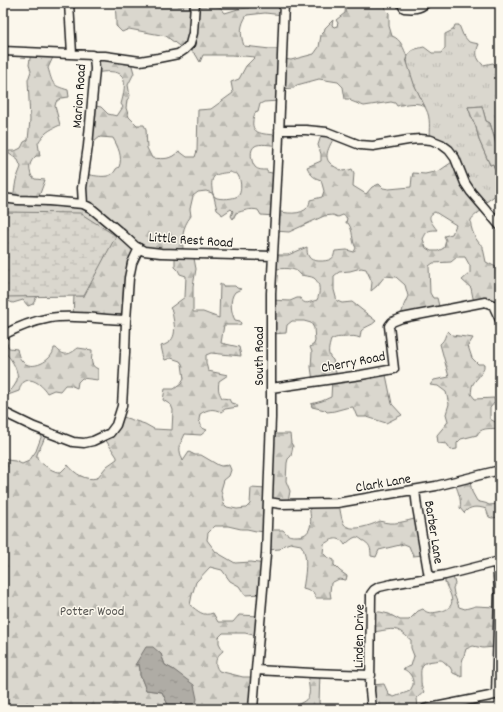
<svg xmlns="http://www.w3.org/2000/svg" width="503" height="712" viewBox="0 0 503 712" font-family="Dekko,sans-serif">
<style>
.grass{fill:url(#grass-tufts);stroke:#7b7a75}
.forest{fill:url(#forest-firs);stroke:#7b7a75;fill-rule:evenodd}
.wetland{fill:url(#wetland-marsh);stroke:#7b7a75}
.water{fill:url(#water-ripples);stroke:#74726e}
.lines{fill:none;stroke-linecap:round;stroke-linejoin:round}
.minor-casing{stroke:#1c1c1c;stroke-width:11}
.minor{stroke:#fbf7ec;stroke-width:8}
.labels{text-anchor:middle;stroke-width:3;stroke-linejoin:round;paint-order:stroke}
.street-label{font-size:14px;fill:#1c1c1c;stroke:#fbf7ec}
.park-label{font-size:14px;fill:#555451;stroke:#fbf7ec}
</style>
<defs>
<pattern id="grass-tufts" width="24" height="20" patternUnits="userSpaceOnUse"><rect width="24" height="20" fill="#dad7ce"/><path d="M3 7l-1-3M5 7V3M7 7l1-3M15 17l-1-3M17 17v-4M19 17l1-3" fill="none" stroke="#bab8b0"/></pattern>
<pattern id="forest-firs" width="22" height="20" patternUnits="userSpaceOnUse"><rect width="22" height="20" fill="#dad7ce"/><path d="M5 1l3.5 6h-7zM16 11l3.5 6h-7z" fill="#bab8b0"/></pattern>
<pattern id="wetland-marsh" width="20" height="14" patternUnits="userSpaceOnUse"><rect width="20" height="14" fill="#dad7ce"/><path d="M1 5h8M5 5V1M11 12h8M15 12V8" fill="none" stroke="#bab8b0"/></pattern>
<pattern id="water-ripples" width="26" height="14" patternUnits="userSpaceOnUse"><rect width="26" height="14" fill="#afaca5"/><path d="M2 4q2-2 4 0t4 0M15 11q2-2 4 0t4 0" fill="none" stroke="#96938d"/></pattern>
</defs>
<rect width="100%" height="100%" fill="#fbf7ec"/>
<filter id="ink" filterUnits="userSpaceOnUse"><feTurbulence type="fractalNoise" baseFrequency=".025" numOctaves="2"/><feDisplacementMap in="SourceGraphic" scale="8" xChannelSelector="R" yChannelSelector="G"/><feConvolveMatrix kernelMatrix="1 2 1 2 8 2 1 2 1" color-interpolation-filters="sRGB"/></filter>
<g filter="url(#ink)">
<!-- grass -->
<path class="grass" d="M455,25H459L463,35L469,42L479,44C475,53 476,58 483,65L493,63L497,67H500V144L497,145L490,123L486,121L482,106L468,107L472,118L476,127L479,140L490,165L493,164L500,182V192L482,205L455,160L429,139C429,129 431,118 426,109C421,98 400,63 410,52C413,49 420,48 424,47L432,53H441L445,48V34L453,30Z"/>
<!-- forest -->
<path class="forest" d="M115,3H213L216,6L220,7L225,13L238,9L250,8L251,3H283V15L265,13L247,15C240,25 240,34 244,46L270,49H282L283,59L291,60L314,54L319,47L321,35L324,32L325,28L333,20L332,25L334,27L337,26L338,23L336,20L345,13L346,3H385L386,10L389,13V26L392,36C401,39 404,49 407,57L406,59L414,84L425,107C419,101 405,104 397,106L395,103L391,102L364,106L351,101L350,100L351,99H345L343,87L338,82L319,79L297,85L294,87V88L281,89L279,101L264,102L260,104L258,112L255,113C247,135 262,134 278,135V146C272,145 259,143 255,146C249,149 251,162 255,167C258,170 262,170 267,170V172L277,174L276,211C285,213 301,216 308,207C309,205 310,202 310,200L322,197L324,191L321,180C312,177 311,175 307,167L321,161V154L318,145L322,133L335,135C332,143 323,154 329,162C332,166 339,169 343,171L349,170L352,169L354,173L353,186L366,194L372,187L379,184L383,188L389,189L411,187L412,177L413,173L425,174L439,171L455,160L483,209C480,212 473,216 471,220C469,227 477,244 483,246V248L486,262L496,267V274L500,281V321L492,305L474,303L471,288L462,280L470,273V266L465,257H457L451,262L433,263L429,266L430,293L433,298H437L440,310L400,319L404,305L408,296L405,285L396,277L385,276L377,286L371,291L372,282L366,269L361,268L350,271L339,272L334,276V290L337,301L342,303L352,302L376,321C372,326 365,326 361,331L360,338C355,336 353,336 347,337C340,338 338,336 331,340C329,347 326,355 333,360L337,377L385,370L392,404L402,415L386,423L367,417H357L353,407C344,407 336,412 327,412L325,410L312,407L311,404L322,401L331,397L332,379L313,381L311,367L312,352L310,347L314,344L315,341L314,328L311,323L304,321H292L287,325L286,333L272,334L271,300L290,301L297,298H300C305,306 309,302 317,300C320,294 321,283 314,278C311,276 304,276 301,275C295,266 282,269 273,269V255H288L307,247C307,250 307,255 309,257C311,262 326,262 331,259C334,258 334,254 335,251L347,250L354,252L356,248C351,240 354,231 348,223H346L347,218L343,215L338,217L333,215L324,216L289,232L275,231L274,216L261,215L258,210C250,208 243,211 236,213L233,219L231,216L233,211L231,209L222,215L221,213L217,210L214,197L212,193L206,191L198,192L193,196L190,209L191,216C181,229 183,236 183,252L193,253L196,269L193,286V312H203L219,318L220,284L223,286H235L237,288L241,289C239,290 237,291 235,292C229,299 231,313 235,320L240,321L241,324L239,325H224L221,343L239,347L241,356L211,353L206,355V363L208,371L228,375L219,381C218,389 218,391 222,398L229,399L231,403L236,404L238,407L225,409L221,412C213,408 208,409 200,414L199,420L202,428L207,430L201,435L185,434C179,447 178,448 183,461L189,452L195,455H201L218,465L221,466L229,465L231,470L229,476L224,480L221,490L224,504L227,507L237,509L246,508L250,504L251,488L267,489L270,434H290L291,443L293,446L291,456L288,459L287,463L286,481L290,491L288,502H268V530H283C288,536 290,536 297,536C316,536 310,516 309,503H339C340,509 341,519 344,524C350,533 372,525 380,521C393,526 406,521 418,518L424,555L413,556L409,546L404,544L379,550L376,557L371,556C371,548 370,544 362,540C361,539 358,537 356,537C352,538 348,542 345,545C339,535 332,539 324,544L323,553L327,557L334,560V565L340,571L347,576L346,580L339,579L331,583L330,592L331,598H316L313,592L303,589C305,576 309,556 301,545L290,543L284,545L280,549L266,550V532L256,531L247,529H241L228,526H215L208,533L207,540L216,552L235,563L251,562L265,564L262,594L245,595L239,586L230,581L222,570L210,567L196,582L192,595L190,605C198,611 203,617 213,613L218,622H233L239,615L260,616L257,636L245,633H223L219,637V643L223,651C216,656 213,664 219,671L243,677H254L253,709H191L196,703L174,670L165,665L161,654L136,665L139,664L140,670V675L146,690L162,692L170,709H3V457L7,460L15,461L22,464L29,461L36,451L43,432H47C45,436 44,440 42,444C37,454 33,458 44,465C50,469 54,472 61,472L68,465C75,474 86,481 97,478L107,466L117,459V457L105,439L120,416L145,424L154,429L172,430L173,410L171,405L163,400L165,389H174L181,384L184,379L182,364L180,361L171,358L165,360L163,355L161,346C180,341 174,325 172,311L170,308L185,297L186,276L180,274L178,270L175,267V254L138,249L125,316L73,317L74,295L42,286L33,304L28,306L23,300L13,303L8,301L3,303V198H13L16,180L21,167L18,160L8,153L9,151H15L21,148L24,142L28,140L30,120L28,80L31,71L29,65L31,52L55,53L48,68C53,84 51,85 68,90L69,97L61,98L56,102L55,106L60,125C49,130 44,133 38,143L40,156H36C29,162 28,168 32,177L35,179L45,180L38,199L81,204L84,174C94,175 111,181 116,169L119,167C123,157 118,147 113,138L100,137L95,141L88,139L91,105L101,107L108,114L117,116L123,107L121,104C123,97 128,79 120,74C114,70 101,72 95,73L94,56L130,59L134,73L128,85L130,96L127,100L126,108L129,117L137,125H144L146,129L147,148L152,158C165,159 170,160 179,151L187,157H195L197,151L198,110L211,109L233,93L231,82L239,79L246,66L255,57L232,55H203L200,62L196,55L187,47L183,49L166,36L129,29L122,32L116,26V17ZM231,172C231,173 236,174 237,174C241,178 242,190 239,195C236,199 219,200 215,197C213,195 212,191 212,189C210,173 218,174 231,172ZM435,212L456,225L452,234L444,236L446,240L444,248L438,251H431L426,248L423,239C427,231 427,230 437,230C432,223 425,216 435,212Z
M482,106L486,121L490,123L496,144H500V182L493,164L490,165L479,140L476,127L472,118L468,107Z
M448,331L452,335L473,338L468,346L472,358L478,364H484C485,373 477,377 473,384C471,387 472,391 471,394L475,399L494,398L495,402L490,408V419L497,423V429C489,428 480,428 477,435L461,439L457,443V449L451,450L447,444L438,443L437,435L447,423L448,421L446,414L449,404L446,392L438,386L430,385L434,380L449,377L440,344C446,339 444,336 448,331Z
M3,335L9,348L17,349C18,354 19,358 22,361C31,372 53,361 54,348H56C64,357 69,355 78,348L92,350C92,360 89,365 98,369V380L82,378L78,382L77,388L70,385H65L60,391L54,390L47,393C43,386 32,376 24,382C21,383 20,388 19,391L8,395L3,405V393L8,394C10,391 14,387 16,383C21,373 11,357 3,351Z
M469,477L472,492L477,501C481,503 485,502 489,505L500,504V517L492,518L489,517L486,509C478,506 469,506 464,513L460,508C462,499 457,489 454,481Z
M452,572L455,584L453,588L454,594L459,607L465,609L476,606L495,607L496,647L483,648L473,646L466,649L462,662V677L453,673L450,667C446,665 444,660 440,660C440,660 434,661 434,661C422,662 420,666 421,678C421,684 421,687 424,692L417,698L418,709H372L371,685L384,684L389,695L394,697L410,691C411,689 412,687 413,685C414,678 409,671 403,669L411,666L414,656L411,648V640C407,637 404,634 401,632C394,626 380,632 372,632L371,612H380L389,614L400,620H409L418,611L423,609C427,614 432,613 438,612C455,609 454,600 447,587C445,583 444,578 443,574Z
M307,673H320L319,703L323,708L330,709H288C313,698 311,699 307,673Z"/>
<!-- wetland -->
<path class="wetland" d="M3,212L80,213L116,236L84,296L3,297Z"/>
<!-- water -->
<path class="water" d="M146,647H153L161,654L165,665L174,670L194,685L197,699L196,703L191,709H170L162,692L146,690L140,675V670L139,664L135,665Z"/>
<g class="lines">
<!-- minor casing -->
<g class="minor-casing">
<path id="minor" d="M69,3L72,54
M401,3L404,8C413,9 419,9 426,3
M3,51L92,55L94,56L95,69L88,146L82,188L83,204
M94,56H105L140,61L158,58L178,54L184,50L190,44L193,33L195,3
M279,130H306L327,132L360,145L373,146L408,140L420,139L431,140L441,144L449,150L455,158L465,183L471,192L500,226
M3,198L18,200L49,201L83,204L91,208L103,218L122,234L135,246L144,251L161,253L273,256
M3,335C18,327 34,321 50,318C74,314 102,320 126,320
M271,388L361,375L394,369L389,326L392,322L402,318L485,302L493,305L500,320
M3,412L34,427L73,442L84,443L93,441L110,433L116,425L122,406L125,353L126,320L129,278L132,263L139,248
M415,490L417,507L429,577
M268,502L281,504L337,503L436,486L500,470
M256,670L312,673L371,675
M496,694L499,593L497,562
M253,709L256,670L266,554L271,418V293L278,161L284,3
M372,709L370,691L371,594L374,590L379,587L392,584L445,575L500,561
M425,709L500,694"/>
</g>
<!-- minor -->
<use href="#minor" class="minor"/>
</g>
</g>
<g class="labels">
<!-- street labels -->
<g class="street-label">
<text transform="translate(78 96) rotate(-86)" y="5">Marion Road</text>
<text transform="translate(191 239) rotate(4)" y="5">Little Rest Road</text>
<text transform="translate(258 356) rotate(-90)" y="5">South Road</text>
<text transform="translate(353 361) rotate(-11)" y="5">Cherry Road</text>
<text transform="translate(383 482) rotate(-10)" y="5">Clark Lane</text>
<text transform="translate(435 532) rotate(81)" y="5">Barber Lane</text>
<text transform="translate(358 636) rotate(-89)" y="5">Linden Drive</text>
</g>
<!-- park labels -->
<g class="park-label">
<text x="92" y="615">Potter Wood</text>
</g>
</g>
<!-- margin -->
<rect width="503" height="712" fill="none" stroke="#fbf7ec" stroke-width="16"/>
<rect x="8" y="8" width="487" height="696" fill="none" stroke="#1c1c1c" stroke-width="1.5" filter="url(#ink)"/>
</svg>
